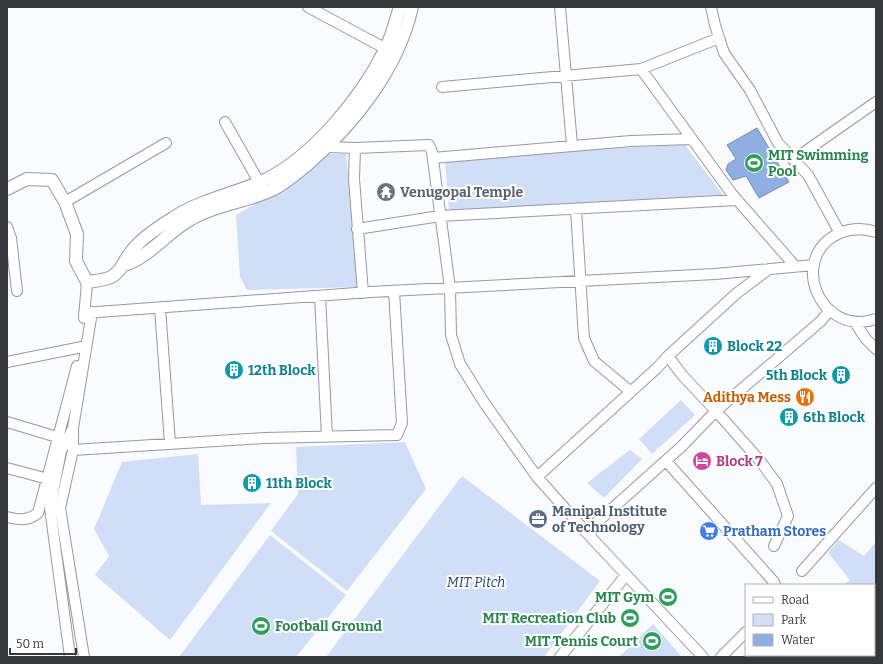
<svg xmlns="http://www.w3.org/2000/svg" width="883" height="664" viewBox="0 0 883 664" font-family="Bitter,serif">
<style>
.green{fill:#d0def8}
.water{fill:#8fafe2;stroke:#758bb0}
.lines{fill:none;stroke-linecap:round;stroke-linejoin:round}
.minor-casing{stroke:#9699a0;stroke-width:12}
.major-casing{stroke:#9699a0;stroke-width:14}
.minor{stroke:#fff;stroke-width:10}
.major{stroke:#fff;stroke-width:12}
.labels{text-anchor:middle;stroke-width:4;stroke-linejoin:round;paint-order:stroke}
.leisure-label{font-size:14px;font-weight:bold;fill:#27864d;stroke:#fff;text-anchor:end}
.worship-label{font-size:14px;font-weight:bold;fill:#5b616d;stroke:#fff;text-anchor:start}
.culture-label{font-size:14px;font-weight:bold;fill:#0d838f;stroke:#fff;text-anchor:start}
.food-label{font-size:14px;font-weight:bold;fill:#c56008;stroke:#fff;text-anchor:end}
.hotel-label{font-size:14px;font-weight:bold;fill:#b23c85;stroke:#fff;text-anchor:start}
.service-label{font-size:14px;font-weight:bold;fill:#4e5e75;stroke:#fff;text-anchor:start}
.shop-label{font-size:14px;font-weight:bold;fill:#366cbe;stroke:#fff;text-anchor:start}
.park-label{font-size:14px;font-style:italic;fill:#213e7d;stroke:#fff}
</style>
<rect width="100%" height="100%" fill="#f9fbfe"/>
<!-- green -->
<path class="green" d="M685,145L724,196L551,206L449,210L445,160L548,151Z
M329,154H346L359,287L247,290L240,277L236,215L299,178Z
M681,400L695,415L652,454L639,439Z
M405,442L426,489L347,591L271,531L298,494L296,447Z
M630,450L642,459L604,498L587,483Z
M198,454L201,505L271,503L170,640L95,575L109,556L94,529L122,462Z
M462,476L600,581L544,657H326Z
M270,535L346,595L296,657H179Z
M839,540L864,556L876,542V642L874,641V585H843L850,580L828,553Z
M653,624L682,657H619Z"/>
<!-- water -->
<path class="water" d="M757,128L789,182L759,198L746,176L733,180L726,170L728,164L736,159L727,145Z"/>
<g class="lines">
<!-- minor casing -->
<g class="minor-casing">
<path id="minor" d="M308,7L392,52
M560,7L572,145
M711,7L715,25L724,53L750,90L778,143L808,175L840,233
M641,69L719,38
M442,87L641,69L732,194L795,266
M225,122L259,182
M328,147L355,148L429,145L432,152L450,288L451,335L460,364L485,404L537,477L657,368L668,356
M355,148L354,179L363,293
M433,158L631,141L692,139
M793,160L876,102
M65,202L166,143
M576,209L584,338L594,361L631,392
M7,227L11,238L17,291
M357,229L440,216L737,200
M876,232C864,228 852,228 840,233C787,256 819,338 876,319
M769,269L737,293L668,356L682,375L716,411L821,321L829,311
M320,296L327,437
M160,308L170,443
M84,313L370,292L715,274L814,265
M84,318L87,282
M855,322L865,338L876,349
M7,362L82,347
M7,422L57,437
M73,450L265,438L397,435L402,423L394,291
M666,461L774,582L775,585
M7,468L48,479
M537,477L586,532
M7,517C19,520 28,521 38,513L77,366
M802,571L876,488
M820,655L822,657
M70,657L50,508L61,451L72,430
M84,657L60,508L73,450V428L92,312
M560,657L626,575
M703,657L586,532L681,447L716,411L761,462L777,484L788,516L774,546
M721,657L746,632
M758,657L760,655"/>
</g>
<!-- major casing -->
<g class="major-casing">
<path id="major" d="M7,189L27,179L52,180L65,202L77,234L76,261L87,282C94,281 107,280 113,276C123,269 124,260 131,252C140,239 160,226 173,218C200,200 233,194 263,181C312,158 361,98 385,50C392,37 395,21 400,7
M124,265C150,257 167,232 191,219C216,204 248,202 274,189C287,182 297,173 308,164C355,123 398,69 412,7"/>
</g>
<!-- minor -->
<use href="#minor" class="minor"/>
<!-- major -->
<use href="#major" class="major"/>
</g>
<!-- icons -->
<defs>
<g id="stadium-disc" transform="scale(1)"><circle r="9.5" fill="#2e9e5b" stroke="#fff"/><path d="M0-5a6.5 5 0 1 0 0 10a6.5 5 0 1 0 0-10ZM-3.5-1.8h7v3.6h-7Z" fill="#fff"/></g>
<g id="temple-disc" transform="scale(1)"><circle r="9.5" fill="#6b7280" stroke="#fff"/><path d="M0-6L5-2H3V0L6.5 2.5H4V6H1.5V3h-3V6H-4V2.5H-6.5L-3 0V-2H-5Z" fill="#fff"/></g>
<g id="building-disc" transform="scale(1)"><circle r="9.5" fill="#0f9aa8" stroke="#fff"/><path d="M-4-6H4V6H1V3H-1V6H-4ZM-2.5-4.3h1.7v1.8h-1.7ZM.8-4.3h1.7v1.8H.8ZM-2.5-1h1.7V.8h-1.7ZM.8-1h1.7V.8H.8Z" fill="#fff"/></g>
<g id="restaurant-disc" transform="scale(1)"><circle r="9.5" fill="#e8710a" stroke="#fff"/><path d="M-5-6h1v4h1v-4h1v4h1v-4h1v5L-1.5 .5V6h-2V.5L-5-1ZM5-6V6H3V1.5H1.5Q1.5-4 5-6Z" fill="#fff"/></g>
<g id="hotel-disc" transform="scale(1)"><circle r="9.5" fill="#d1479c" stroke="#fff"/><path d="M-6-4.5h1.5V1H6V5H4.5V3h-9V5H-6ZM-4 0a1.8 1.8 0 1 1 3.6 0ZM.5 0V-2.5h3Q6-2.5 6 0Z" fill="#fff"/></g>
<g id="office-disc" transform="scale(1)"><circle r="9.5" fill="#5c6f8a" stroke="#fff"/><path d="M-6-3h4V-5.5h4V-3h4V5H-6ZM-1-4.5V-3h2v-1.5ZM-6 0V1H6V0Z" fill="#fff"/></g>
<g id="supermarket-disc" transform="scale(1)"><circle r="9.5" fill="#3f7fe0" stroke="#fff"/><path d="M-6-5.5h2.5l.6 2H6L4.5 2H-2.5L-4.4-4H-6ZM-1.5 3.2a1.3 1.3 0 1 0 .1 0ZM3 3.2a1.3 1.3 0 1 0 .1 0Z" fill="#fff"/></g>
</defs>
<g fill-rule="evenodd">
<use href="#stadium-disc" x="754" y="163"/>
<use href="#temple-disc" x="386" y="192"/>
<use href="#building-disc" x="713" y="346"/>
<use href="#building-disc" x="234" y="370"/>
<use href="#building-disc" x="841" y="375"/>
<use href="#restaurant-disc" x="805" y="397"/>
<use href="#building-disc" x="789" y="417"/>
<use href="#hotel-disc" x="702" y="461"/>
<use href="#building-disc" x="252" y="483"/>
<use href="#office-disc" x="538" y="519"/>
<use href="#supermarket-disc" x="709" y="531"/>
<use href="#stadium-disc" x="668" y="597"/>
<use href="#stadium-disc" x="630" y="618"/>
<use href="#stadium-disc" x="261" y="626"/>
<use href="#stadium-disc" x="652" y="641"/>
</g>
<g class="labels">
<!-- leisure labels -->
<g class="leisure-label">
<text x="768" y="160" text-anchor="start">MIT Swimming<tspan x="768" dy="16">Pool</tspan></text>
<text x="654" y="602">MIT Gym</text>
<text x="616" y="623">MIT Recreation Club</text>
<text x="275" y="631" text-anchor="start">Football Ground</text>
<text x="638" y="646">MIT Tennis Court</text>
</g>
<!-- worship labels -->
<g class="worship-label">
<text x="400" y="197">Venugopal Temple</text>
</g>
<!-- culture labels -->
<g class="culture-label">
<text x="727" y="351">Block 22</text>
<text x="248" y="375">12th Block</text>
<text x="827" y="380" text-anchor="end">5th Block</text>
<text x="803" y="422">6th Block</text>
<text x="266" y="488">11th Block</text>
</g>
<!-- food labels -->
<g class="food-label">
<text x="791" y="402">Adithya Mess</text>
</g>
<!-- hotel labels -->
<g class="hotel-label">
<text x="716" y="466">Block 7</text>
</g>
<!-- service labels -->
<g class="service-label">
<text x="552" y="516">Manipal Institute<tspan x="552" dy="16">of Technology</tspan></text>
</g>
<!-- shop labels -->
<g class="shop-label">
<text x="723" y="536">Pratham Stores</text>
</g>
<!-- park labels -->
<g class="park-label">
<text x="476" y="587">MIT Pitch</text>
</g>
</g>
<!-- border -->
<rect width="883" height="664" fill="none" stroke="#37383b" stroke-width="16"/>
<!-- legend -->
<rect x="745" y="584" width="130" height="72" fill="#ffffff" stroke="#afafb1"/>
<rect x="753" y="597" width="20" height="6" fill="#ffffff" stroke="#afafb1"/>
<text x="781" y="604" font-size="12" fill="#37383b">Road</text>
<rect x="753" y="614" width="20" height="12" fill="#d0def8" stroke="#afafb1"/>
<text x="781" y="624" font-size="12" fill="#37383b">Park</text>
<rect x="753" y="634" width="20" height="12" fill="#8fafe2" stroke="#afafb1"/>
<text x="781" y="644" font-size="12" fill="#37383b">Water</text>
<!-- scale -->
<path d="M10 648v6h66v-6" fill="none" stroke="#37383b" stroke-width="2"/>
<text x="16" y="648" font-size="12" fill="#37383b" stroke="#ffffff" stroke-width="3" paint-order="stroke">50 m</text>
</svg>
